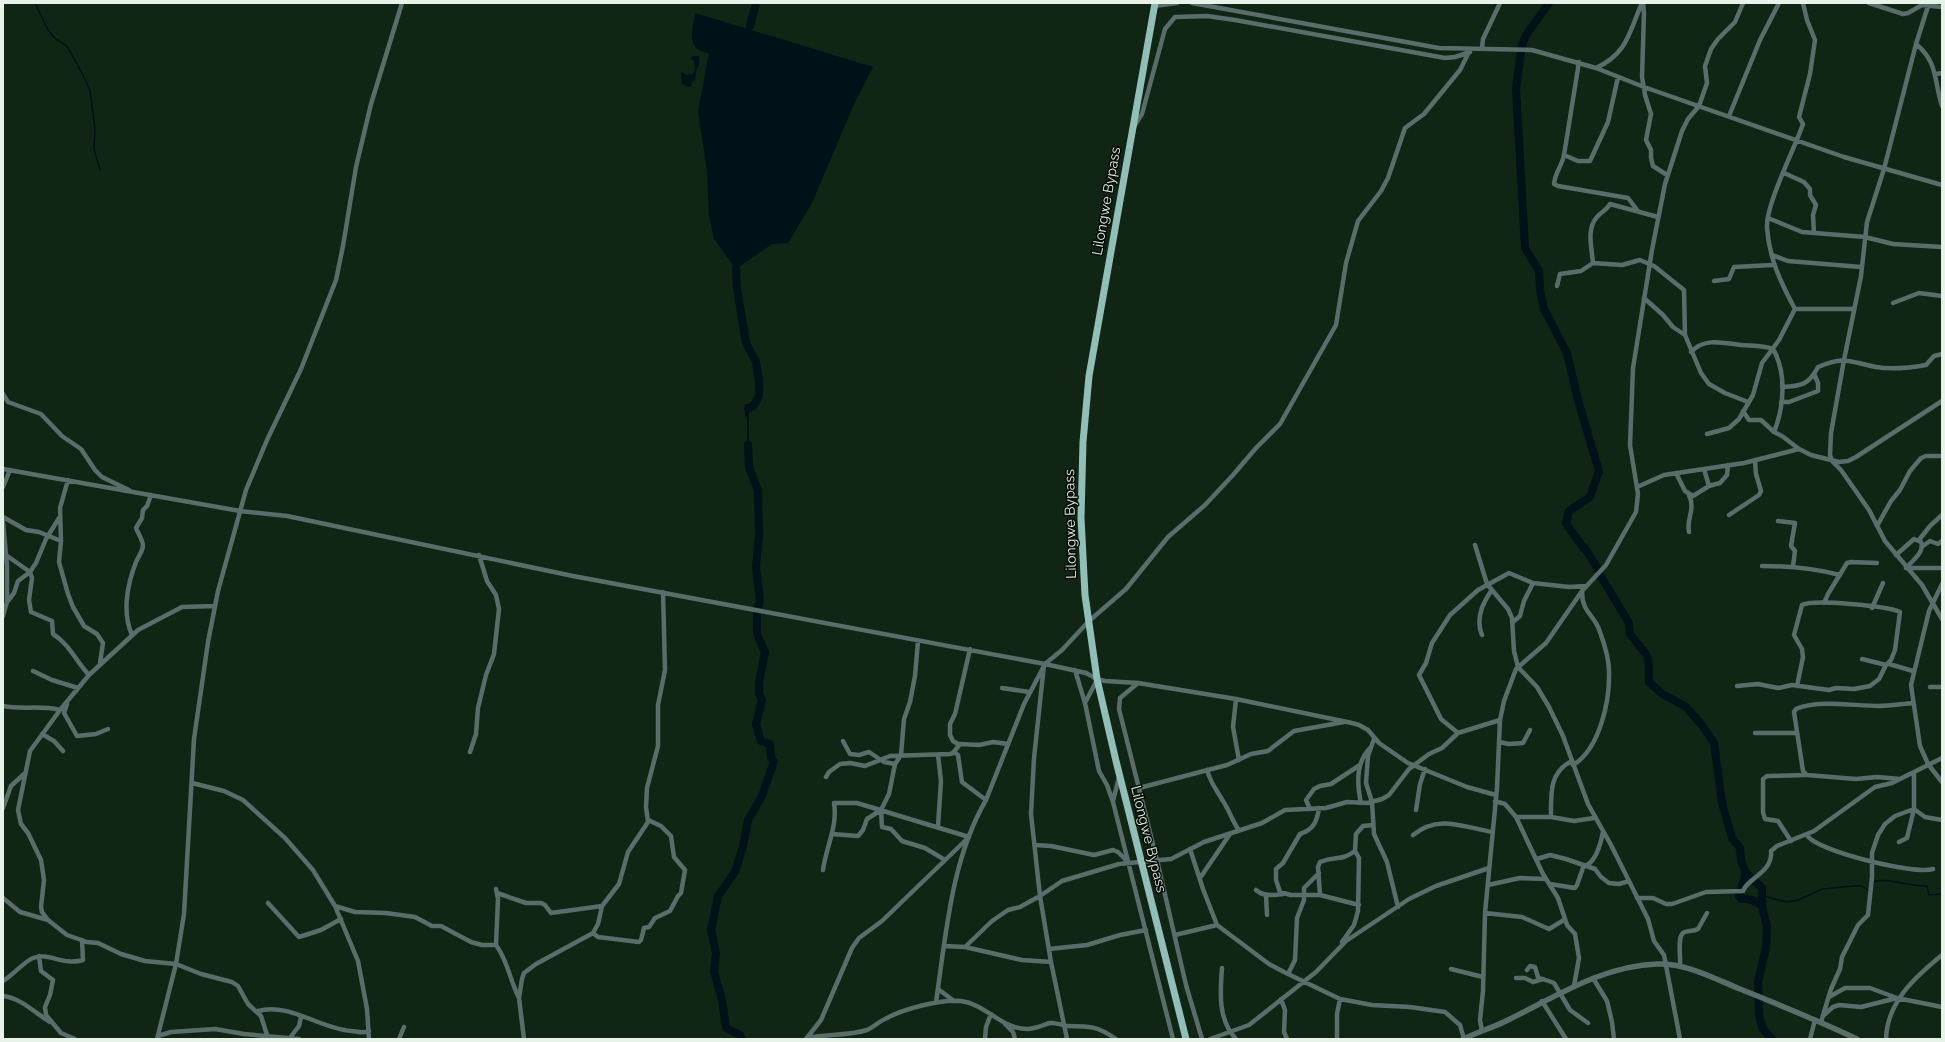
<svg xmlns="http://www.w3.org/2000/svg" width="1945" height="1042" viewBox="0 0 1945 1042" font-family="Raleway,sans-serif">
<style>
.water{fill:#001117}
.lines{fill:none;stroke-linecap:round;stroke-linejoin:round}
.stream{stroke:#001117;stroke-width:1.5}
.river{stroke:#001117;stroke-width:8}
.minor{stroke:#596e6a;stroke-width:4.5}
.tertiary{stroke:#596e6a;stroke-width:5.5}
.primary{stroke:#91beb6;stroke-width:7}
.labels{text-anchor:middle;stroke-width:3;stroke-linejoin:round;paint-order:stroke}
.street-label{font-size:14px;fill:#e7f3e8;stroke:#050c06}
</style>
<rect width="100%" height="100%" fill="#112515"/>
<!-- water -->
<path class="water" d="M695,13L873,67L854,104L812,203L788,243L772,244L736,269L714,239L709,216L707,171L698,111L709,53C686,50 692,31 695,13Z
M692,56H699V66L697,68L695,80L692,82L691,86L689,87L682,84L681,72L687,75L693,74L695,69L694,61L691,59Z
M756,398L755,406L749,409V456L746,452C748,441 747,431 747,419L745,416V404L752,405Z"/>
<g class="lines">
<!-- stream -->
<path class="stream" d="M35,3L48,30L56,39L67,46L83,75L90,91L95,128L94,149L100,170
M1873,882C1887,877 1910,887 1927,886L1929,895L1942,894
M1763,896L1787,902L1798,900L1822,889L1853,886H1862L1869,891"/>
<!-- river -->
<path class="river" d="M750,26L756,3
M1522,46L1526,35L1549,3
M1521,52L1516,88L1525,248L1539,271L1540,289L1544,309L1567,353L1578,400L1599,471L1590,497L1569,511L1566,523C1575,539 1589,551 1597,568
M736,269L737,289
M738,294L746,343L756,362L759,380V396L754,405L748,409
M748,445L749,467L758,491L759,535L756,567L760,601L758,607
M1600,575L1629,623L1630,634L1646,654L1649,663V682L1661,693L1686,707L1702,725L1714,743L1722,803L1732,838L1740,848L1741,860L1746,873L1762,888V907L1767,926L1766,948L1758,981L1759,1016L1763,1029L1772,1039
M1746,873L1739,896L1741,899C1748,898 1757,901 1762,907
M742,1039L740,1035L726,1028L722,1000L714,972L716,953L711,930L718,896L735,872L743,846L748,820L762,796L774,761L771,758L770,744L761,741L756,724L762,700L759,694V682L765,652L757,634V614"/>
<!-- minor -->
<path class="minor" d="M1192,3L1439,48L1532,50L1596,68L1644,87L1844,157L1942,185
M1643,3L1644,13L1642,77L1645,95L1651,114L1646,140L1651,150V158L1653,166L1667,175
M1869,3L1903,14L1908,13L1922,5L1942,7
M1929,3L1916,44L1884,169L1867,222L1861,276L1844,360L1831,433L1830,455L1832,461L1841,470L1869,510L1885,541L1922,585L1942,619
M1154,6L1177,3
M1916,44C1938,62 1934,81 1942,106
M1482,48L1483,39L1500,3
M1579,62L1564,155C1562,166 1555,172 1554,184L1558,186L1628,198L1638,211
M1596,68C1628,53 1629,32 1642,3
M1936,74L1942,73
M1729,116L1760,40L1779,3
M1135,125L1142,114L1165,29L1175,17L1207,16L1235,20L1445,58L1455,57L1470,52
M1564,155L1578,161H1590L1608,122L1618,77
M1784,173L1804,182L1810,189V195L1816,205L1813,215L1814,233
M1658,217L1610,204C1607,210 1601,212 1597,217C1586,229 1592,249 1593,263L1622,265L1640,260L1654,266L1684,290L1685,335
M1768,218L1802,232L1865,237L1893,244L1942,247
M1772,255L1788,261L1861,267
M1714,281L1729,279L1734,267L1773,265
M1557,286L1560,274L1581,271L1593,263
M1644,298L1663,315L1673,327L1685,335L1701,373L1709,384L1725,393L1748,402
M1893,303L1919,293L1942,296
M1795,309C1781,283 1769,258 1767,228C1765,206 1795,148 1803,124L1799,117L1810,74L1815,40L1807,20L1803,3
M1795,309H1854
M1691,352C1705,337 1723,343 1741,345C1752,346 1762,345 1773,349C1787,373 1784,407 1774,432
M1782,387C1801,386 1809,385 1818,367C1846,355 1849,362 1876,367C1893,370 1909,368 1926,365L1934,356L1942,354
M3,394L8,402L41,414L62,436L81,449L95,470L102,477L129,490
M1781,402H1789L1818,391V383L1815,376
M1743,411L1749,420H1761L1774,432L1782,436L1799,449L1811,455L1839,462L1848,461L1856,457L1942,401
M1707,434L1729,428L1739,419L1753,395L1762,363L1779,340L1795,309
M3,469L240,511L287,516L573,576L1045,664L1086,673L1097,679L1105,681L1138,683L1236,699L1352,723L1359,725L1368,730L1379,743L1408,763L1467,787L1496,795
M1704,469L1709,486
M1676,473L1685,491L1693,496L1709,486L1720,483L1727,475L1728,465
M68,480L60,508L61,541L59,562L68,594L73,607L84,626L97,634L103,643L100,663
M3,487L10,470
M1637,487L1664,475L1744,463L1799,449
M1689,495C1696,510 1686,518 1689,532
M1729,515L1759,495L1761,491L1756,474L1755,461
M3,517L26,530L39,532L61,541
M1778,521L1795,523L1791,546L1795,551L1793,566
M3,522L7,566V602L3,616
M1877,526L1891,501L1900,490L1910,471L1921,458L1926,456H1942
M1919,540L1930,526L1942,515
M1475,545L1487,584L1508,609L1512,618L1514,651L1518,667L1537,687L1549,707L1563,736L1588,804L1611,845L1648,919L1654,941L1664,955L1680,1039
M1923,546L1930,541L1938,544L1942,541
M3,553L30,572L32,578L29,600L31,612L52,621L53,634C69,644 76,661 89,675
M1896,555L1914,539L1921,542C1925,552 1913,560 1906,568
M1762,566C1789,566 1813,568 1840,575
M1906,568H1942
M1942,584L1929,611L1911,685L1920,746L1928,764L1942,782
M7,602L14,593L18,581L30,572L36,563L46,539L59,518
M1824,603L1828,594L1847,563L1851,562L1877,563
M1872,608L1883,583
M1513,622L1520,616L1524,601L1533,583
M132,635C122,613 127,585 136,562C138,557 143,551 143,545C142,539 138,533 136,528L142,518L143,510L147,506L151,495
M1482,635C1475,619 1482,604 1491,591
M1862,659L1886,665
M1889,664L1913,671
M1044,665L1034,758L1031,814L1040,896L1051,962L1067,1039
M1075,670L1085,703L1099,771L1107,785L1113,802L1173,1039
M33,671L52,680L78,688
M1138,683L1120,698L1119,709L1157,860L1186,985L1202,1039
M1737,686L1758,684L1778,688L1792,685L1829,690L1836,688L1854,689L1870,686L1879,679L1886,665L1891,660L1895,650L1900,612C1888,606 1813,599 1802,605L1794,635L1802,649L1803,657L1797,686
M1930,687H1942
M1002,688L1029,692
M1236,699L1233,727L1239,760
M1085,703L1097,680
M67,704L64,713L77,736L96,734L108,729
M3,706C23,710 39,705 60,710
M1458,733L1441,719L1419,675L1426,663L1432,643L1450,615L1478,590L1509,573L1533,583L1569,587L1586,586
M1755,733H1796
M42,734L54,741L63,751
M1374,739L1368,756L1366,783L1372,802L1374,834L1387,862L1398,907
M843,741L850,754L859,755L869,752L884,762L895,764
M1499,742L1509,744L1523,743L1530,730
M958,744L953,741L950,735V724L955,714L970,649
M470,752L476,734L478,708L486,675L494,654L499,609L496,595L487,581L479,555
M954,752L958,755L962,782L986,800
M1573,765C1600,749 1610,700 1609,671C1609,659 1604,643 1600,632C1595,615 1582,613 1582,592
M1207,770C1211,784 1216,789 1223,801C1229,810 1232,820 1238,829
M826,777L829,772L840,764L850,763L865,766L890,756L950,754L953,753L960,744L979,745L993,742L1008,744
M1900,779L1877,777L1856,779L1807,775L1803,771L1794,712L1796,709C1818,699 1854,706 1879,706C1890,706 1901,704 1913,703
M192,783L224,791L243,800L285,838L313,870L335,906L358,961L367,1009L369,1039
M1139,788L1227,765L1251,754L1268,751L1294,731L1344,722
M1113,801L1119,777
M1495,801L1505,804L1516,817L1543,874L1558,898L1567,925L1575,934L1579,958L1574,986
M1361,803C1357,785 1355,763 1370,748
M3,808L11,786L24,774
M1319,808C1317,822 1313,830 1300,834L1283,863L1276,869V880L1280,892L1291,895H1320L1359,905
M1310,809L1306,800L1314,789L1320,786L1331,784L1360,765
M881,810L882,827L891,829L902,841L925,848L945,860
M1416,810L1420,784L1425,769
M1516,817H1551L1574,821L1594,818
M1551,817C1551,794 1549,772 1572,761
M938,826L941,781L938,755
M832,834L858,836L863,830L867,819L881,810L889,794L895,764L901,755L904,719L910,702L915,676L918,641
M1413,835C1439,814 1463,827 1492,832
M1807,835C1815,851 1915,875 1933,869
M1791,841L1778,821L1765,819L1763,812V779L1767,776L1806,775
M1899,842L1907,838L1914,809L1925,817L1942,820
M1035,845L1051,846L1094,855L1113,850L1118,852L1126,860
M1190,849L1203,889L1217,925L1269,964L1284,972L1340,999L1372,1005L1410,1007L1445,1012L1460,1025L1464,1039
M1537,859L1550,855L1566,859L1595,869L1601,877L1609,883L1619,884L1629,881
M1587,865C1596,860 1601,842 1603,832
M1200,878L1230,834
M1550,884L1575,888L1577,885L1584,865
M1488,885L1520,878L1546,879
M496,889L498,899L496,945
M1256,890C1264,897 1272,895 1283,894
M497,893L526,903H541L545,905L551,913L602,906
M1266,895L1267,915
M1320,895L1318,867L1320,862C1336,855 1340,862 1355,851
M3,898L20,912L48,920L67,935L87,942L98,943L121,954L145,961L176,964L201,974L232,982L238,986L248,1004L261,1016L267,1035
M1637,898H1653L1666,904H1672L1706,892L1743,891C1747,878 1773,873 1771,851L1777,846L1814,831L1875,787L1892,783L1942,758
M268,903L299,937L321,930L341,919
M335,906L355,912L386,913L415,917L432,926H441L471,942L482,945H496C508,961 510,981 519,998
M1485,913L1522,917L1549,929L1564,920
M48,920L42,912L41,907L44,880L41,860L28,833L21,824L18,810L30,751L60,710L89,675L138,630L182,607L215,606
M593,933L598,937L639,942L641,940L644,928L649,927L655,918L670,911L678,896L681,893L685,870L674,857L671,836L661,826L648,820
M1175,935L1217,925
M1342,942L1354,925L1358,911L1359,858L1355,851L1356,834L1363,826L1373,825
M944,946L965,947L1022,960L1051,962
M965,947L992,921L1008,910L1020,907L1040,896L1062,881L1119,864L1171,859L1204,842L1262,823L1285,810L1326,808L1347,802L1368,803L1382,799L1389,795L1409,769L1429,754L1442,748L1458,733L1500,720
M1049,949L1087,945L1120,935L1146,930
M39,956L41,971L53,980L50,995L45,1007L46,1015L61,1033L75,1039
M1680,966C1681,958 1677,938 1683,933C1687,930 1693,932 1698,929L1707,913
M1222,968C1220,993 1218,1020 1236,1039
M1451,969L1483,977
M1527,970L1530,966L1535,967L1538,977L1541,979
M1288,974L1295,960L1297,918L1304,900V888L1319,873
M1516,978H1525L1533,982L1543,979L1554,983L1570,1010L1588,1023
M1593,978L1607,1001L1612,1022L1614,1039
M3,981C13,975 25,961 33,958C49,952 63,966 83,960L82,940
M938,989L954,1001
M3,996C21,998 35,1013 50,1022
M1829,997L1845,988H1870L1897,998L1942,1007
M1281,999L1285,1010L1284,1032L1287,1039
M1542,1001L1566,1039
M936,1002C946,935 951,860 986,800L1024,704L1045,664L1062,650L1089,621L1126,589L1168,537L1205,505L1233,475L1256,448L1280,424L1336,325L1346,263L1358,221L1381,191L1388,178L1405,128L1424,114L1460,70L1469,52
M258,1011C288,1002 321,1029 351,1031C358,1031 362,1034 369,1031
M1824,1015L1833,1007L1839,1005L1861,1007L1897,998
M1821,1022L1831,989L1840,969L1842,957L1858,925L1868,915L1872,877V853L1878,835L1885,824L1895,816L1914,809V772
M1005,1024L1013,1032L1015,1039
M1482,1031L1480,1020L1483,991L1485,913L1497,788L1500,720L1504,701L1516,669L1546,643L1582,591L1606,565L1636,512L1638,494L1630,445L1633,368L1652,250L1665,184L1682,131L1688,119L1699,106L1707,83L1705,66L1711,49L1718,39L1735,22L1743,3
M158,1036L171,1032L215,1029L244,1034L299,1039
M807,1038C826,1034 847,1036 867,1030C874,1027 878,1022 885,1019C903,1009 940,999 961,1001C986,1004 1001,1029 1027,1029C1035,1029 1043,1025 1050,1023C1057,1022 1062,1026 1068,1026C1090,1026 1097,1026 1116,1039
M157,1039L176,964L184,914L194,739L208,642L218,591L246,490L267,440L301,369L336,280L343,246L356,167L371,104L402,3
M289,1039L299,1026L301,1017
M399,1039L404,1027
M524,1039L519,998L522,979L524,973L536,964L593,933L598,924L602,906L619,884L628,852L648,822L646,807L647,788L658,746V705L665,670L663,592
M806,1039L821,1020L852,948L859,938L882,921L969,837L857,803H834C838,826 826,847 823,870
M985,1039L986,1027L991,1014
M1210,1039L1249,1025L1316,972L1346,941L1409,899L1436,886L1489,868
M1337,1039V1014L1340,999
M1810,1039L1815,1020
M1886,1039C1887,1002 1915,977 1942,955"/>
<!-- tertiary -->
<path class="tertiary" d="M1463,1039C1478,1032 1495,1027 1510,1019C1557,996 1602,966 1657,964C1686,963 1713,978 1740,989C1780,1005 1819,1021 1857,1039"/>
<!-- primary -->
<path class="primary" d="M1155,3L1089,376L1083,442L1081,518L1085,595L1097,679L1116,761L1186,1039"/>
</g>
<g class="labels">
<!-- street labels -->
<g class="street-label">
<text transform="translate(1106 201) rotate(-80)" y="5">Lilongwe Bypass</text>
<text transform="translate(1070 524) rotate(-91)" y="5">Lilongwe Bypass</text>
<text transform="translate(1149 839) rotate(76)" y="5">Lilongwe Bypass</text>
</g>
</g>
<!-- border -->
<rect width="1945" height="1042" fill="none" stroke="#e7f3e8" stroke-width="8"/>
</svg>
